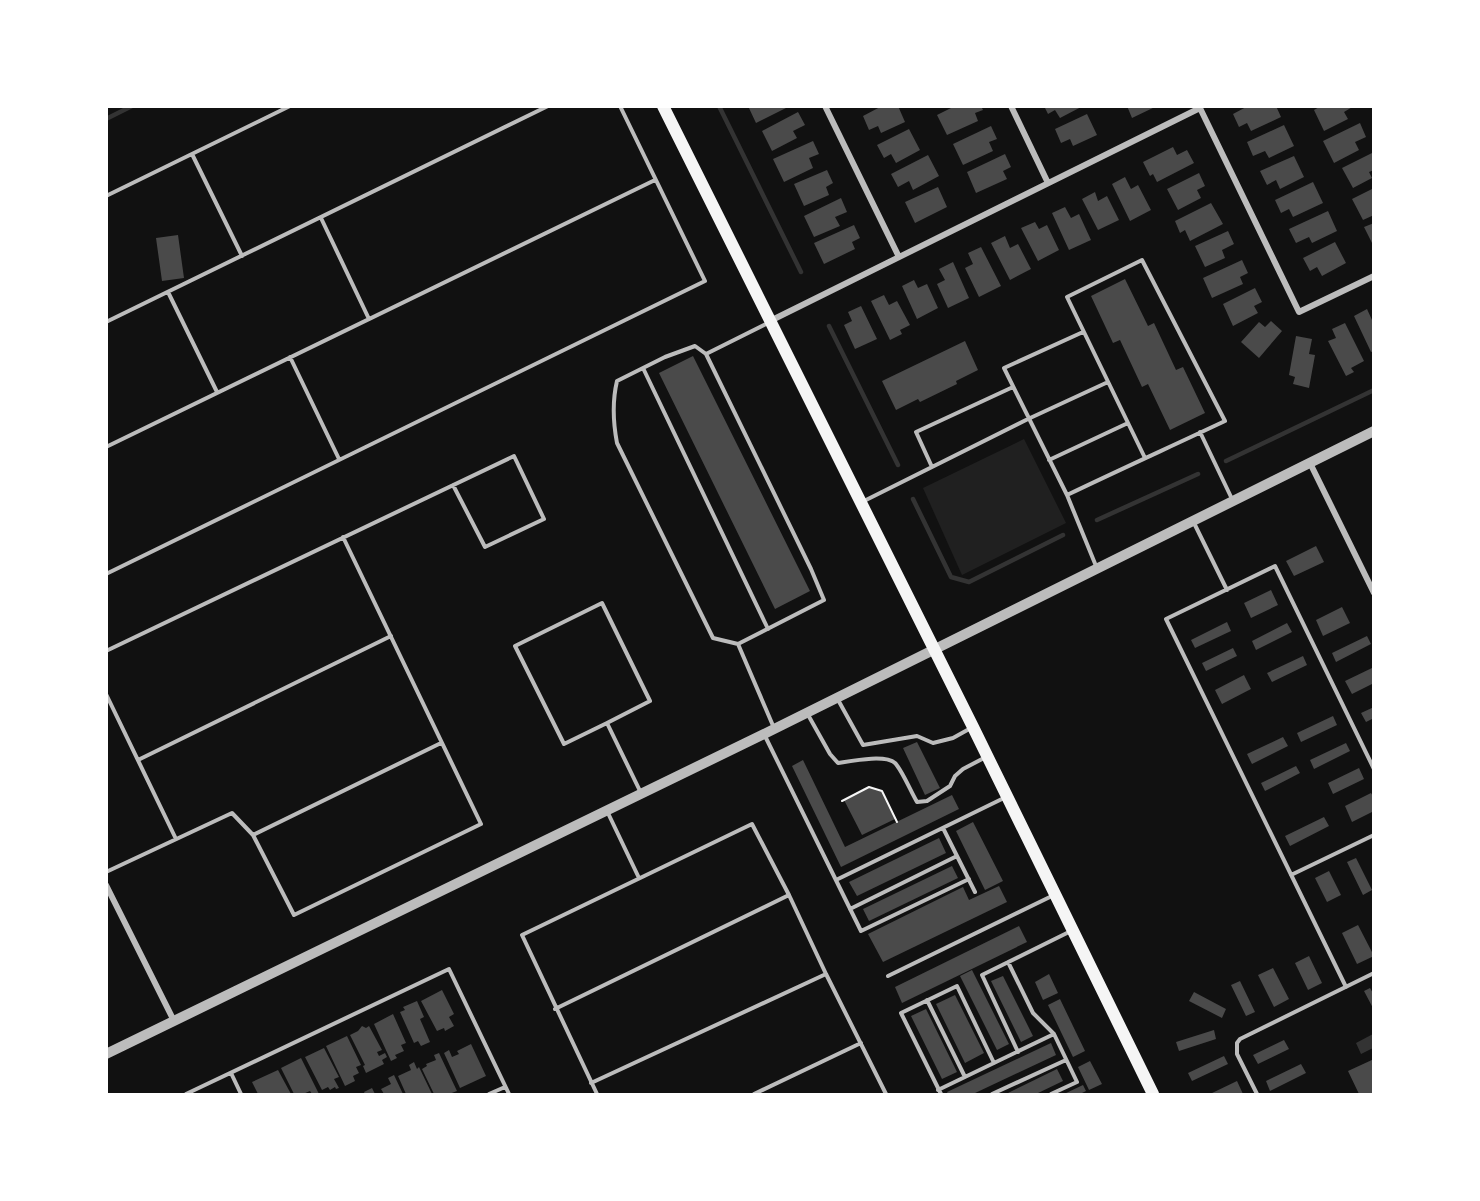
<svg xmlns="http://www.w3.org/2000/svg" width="1480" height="1201" viewBox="0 0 1480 1201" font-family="Karla,sans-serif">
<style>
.green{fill:#202020}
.water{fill:#333}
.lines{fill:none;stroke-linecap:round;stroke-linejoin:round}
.stream{stroke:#333;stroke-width:4.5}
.building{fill:#4a4a4a}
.path{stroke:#f5f5f5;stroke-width:2}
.service{stroke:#bcbcbc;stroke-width:4}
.minor{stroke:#bcbcbc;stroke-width:6}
.tertiary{stroke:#bcbcbc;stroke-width:10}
.secondary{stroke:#f5f5f5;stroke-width:12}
</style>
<rect width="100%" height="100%" fill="#111"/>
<!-- green -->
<path class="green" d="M1024,439L1066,523L962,575L923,488Z"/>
<!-- water -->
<path class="water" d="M1373,1034V1048L1361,1054L1356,1043Z"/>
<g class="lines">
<!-- stream -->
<path class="stream" d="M719,106L801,272
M106,119L132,106
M829,326L898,465
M1226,461L1374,390
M913,499L951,577L969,582L1063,535
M1097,520L1198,474"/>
</g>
<!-- building -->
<path class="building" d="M748,106H786V108L756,123Z
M882,106H898L905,122L881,133L878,126L869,130L863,116Z
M955,106H981L983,110L975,113L978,121L947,135L937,115Z
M1044,106H1083L1060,118L1055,110L1048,114Z
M1127,106H1157L1132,118Z
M1248,106H1276L1281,117L1251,131L1247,123L1239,127L1233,114Z
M1321,106H1354L1344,112L1348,119L1324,131L1314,110Z
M798,112L805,125L793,131L797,138L772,151L762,131Z
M1087,114L1097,135L1073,146L1070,139L1061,143L1055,129Z
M1360,123L1366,137L1355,142L1359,150L1334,163L1323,141Z
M1284,125L1294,146L1269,158L1265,151L1253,156L1247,142Z
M991,126L997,139L989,142L993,151L963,165L953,144Z
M909,129L920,150L896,163L891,154L884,158L877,145Z
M813,141L819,154L809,158L813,168L784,182L773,159Z
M1173,147L1177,155L1187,150L1194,163L1157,182L1153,174L1150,176L1143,162Z
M1374,152V170L1369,172L1372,178L1353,188L1342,168Z
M1005,154L1011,167L1003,171L1007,179L976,193L967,172Z
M928,155L939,176L913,190L909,181L898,187L891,174Z
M1294,156L1304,177L1280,189L1276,180L1267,185L1260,171Z
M827,170L833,183L826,187L829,195L804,206L794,184Z
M1199,173L1205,186L1197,190L1201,198L1178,210L1167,189Z
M1125,177L1131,189L1138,185L1151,210L1130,221L1112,184Z
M1313,182L1323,203L1293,217L1289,209L1281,213L1275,200Z
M938,187L947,207L915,223L905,202Z
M1374,188V215L1363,220L1352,199Z
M1095,192L1098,201L1107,196L1119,220L1098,230L1082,199Z
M841,198L847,212L835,217L840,226L814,237L804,216Z
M1211,203L1223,224L1190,241L1185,230L1180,233L1175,221Z
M1065,207L1071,218L1079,214L1091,240L1069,250L1052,213Z
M1328,211L1337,231L1312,243L1309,237L1296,243L1289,229Z
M1035,222L1039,229L1047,225L1059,250L1038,261L1021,228Z
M1374,223V247L1364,227Z
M854,225L860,238L852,242L855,249L824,264L814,243Z
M1228,231L1234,244L1222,250L1225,258L1205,267L1195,246Z
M178,235L184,278L162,281L156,238Z
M1005,236L1010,248L1018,244L1031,269L1010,280L991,243Z
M1335,242L1346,263L1322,276L1317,267L1310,271L1303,258Z
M981,247L1001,286L979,297L965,268L973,264L968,253Z
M1242,260L1248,273L1240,277L1243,284L1212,298L1203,278Z
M953,262L969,298L948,308L937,284L945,280L939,269Z
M1125,279L1148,326L1154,323L1176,370L1183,367L1205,413L1170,430L1148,384L1142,387L1120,340L1113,343L1091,296Z
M914,280L918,288L927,284L938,308L917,319L902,286Z
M1255,288L1262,302L1254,306L1258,313L1233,326L1223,304Z
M884,295L889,305L897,301L910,325L900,330L902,334L890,340L871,301Z
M861,306L877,339L855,349L844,325L852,321L848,312Z
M1367,309L1372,320H1374V351L1371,352L1354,316Z
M1271,321L1282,331L1259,358L1241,342L1259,322L1265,327Z
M1345,323L1364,361L1351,368L1354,372L1346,376L1328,341L1336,338L1332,329Z
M1296,336L1312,339L1309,354L1315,355L1309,388L1293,384L1295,377L1289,375Z
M965,341L978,370L956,381L957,384L920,402L918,399L896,410L882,381Z
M693,356L810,591L775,609L659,373Z
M1316,546L1324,562L1294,576L1286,561Z
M1271,590L1278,605L1251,618L1244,603Z
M1342,607L1350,623L1323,636L1316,620Z
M1227,622L1231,631L1195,648L1191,640Z
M1287,623L1292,632L1256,650L1252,641Z
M1367,636L1371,644L1336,662L1332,653Z
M1233,648L1237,656L1206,671L1202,663Z
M1303,656L1307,665L1272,682L1267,673Z
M1372,668L1374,671V683L1352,694L1345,681Z
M1244,675L1251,689L1222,704L1215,690Z
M1374,707V718L1366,722L1361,713Z
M1333,716L1337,725L1301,742L1297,733Z
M1283,737L1288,746L1252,764L1247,754Z
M917,742L940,788L925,795L903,748Z
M1346,743L1350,751L1314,769L1310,760Z
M803,760L845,847L952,795L959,809L841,867L792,766Z
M1296,766L1300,773L1265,791L1261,783Z
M1359,768L1364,779L1333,794L1328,783Z
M869,787L882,791L895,819L862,835L844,800Z
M1371,793L1374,798V811L1352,822L1345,806Z
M1324,817L1329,826L1290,846L1285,836Z
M973,822L1003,881L985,890L956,831Z
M939,838L946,853L857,896L849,882Z
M1356,858L1372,890L1363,895L1347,862Z
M952,866L958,878L869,921L863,909Z
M1329,871L1341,895L1327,902L1315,878Z
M999,886L1007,902L883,962L868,934L963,887L969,900Z
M1358,925L1374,956L1357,964L1342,933Z
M1019,926L1027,942L902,1003L895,987Z
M1309,956L1322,983L1308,990L1295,963Z
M1273,968L1289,999L1274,1007L1258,975Z
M972,970L1009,1044L997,1050L960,976Z
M1049,974L1058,993L1043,1000L1035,982Z
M1003,976L1033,1036L1021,1042L991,981Z
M1240,981L1255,1012L1246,1016L1231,985Z
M1370,988L1374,995V1010L1364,991Z
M442,990L454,1014L449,1017L454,1026L445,1031L444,1028L437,1031L421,1001Z
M1194,992L1226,1009L1222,1018L1189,1001Z
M955,995L984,1053L965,1063L936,1004Z
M1060,999L1085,1051L1073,1057L1048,1005Z
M417,1001L424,1017L420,1019L430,1042L421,1046L418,1041L414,1043L400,1012L405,1010L403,1007Z
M926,1009L957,1072L942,1079L911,1016Z
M393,1014L406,1043L401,1045L404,1051L395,1055L397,1058L391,1061L374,1024Z
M362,1026L366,1028L369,1026L382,1050L377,1052L379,1056L385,1053L387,1057L382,1060L384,1064L366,1073L363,1066L365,1065L350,1035L358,1031Z
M1214,1030L1216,1039L1179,1051L1176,1042Z
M347,1036L361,1065L356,1067L359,1073L353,1076L355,1081L345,1086L326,1046Z
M1284,1040L1289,1049L1258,1064L1253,1055Z
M1051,1043L1056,1055L973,1094H948L947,1092Z
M471,1044L486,1076L460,1088L444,1053L449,1050L452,1057L459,1054L457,1051Z
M324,1048L339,1077L334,1079L339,1088L336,1089L335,1087L330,1090L328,1087L322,1090L305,1057Z
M439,1053L457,1091L449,1094H434L422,1069L427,1066L426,1064L436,1060L434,1055Z
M1224,1056L1228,1064L1192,1081L1188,1073Z
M301,1058L319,1094H312L310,1091L303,1094H294L281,1068Z
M1374,1059V1094H1359L1348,1071Z
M1090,1061L1102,1084L1089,1090L1078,1067Z
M414,1062L417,1069L419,1067L432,1094H406L398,1076L411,1070L409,1065Z
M1301,1064L1306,1073L1270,1091L1266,1081Z
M1057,1069L1063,1081L1036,1094H1006Z
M278,1070L291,1094H258L252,1082Z
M394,1075L403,1094H384L381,1089L391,1084L388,1078Z
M1237,1081L1243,1094H1210Z
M1083,1085L1086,1091L1080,1094H1064Z
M372,1088L375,1094H365L364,1092Z"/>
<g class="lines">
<!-- path -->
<path class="path" d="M842,801L869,787L882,791L897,822"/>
<!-- service -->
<path class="service" d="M192,154L242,256
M106,196L290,106
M321,218L369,319
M168,292L217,392
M106,322L548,106
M770,322L706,354L811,569L824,600L738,644L774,728
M1083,332L1004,368L1067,495L1096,566
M706,354L695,346L665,357L617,381C612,402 613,422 617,443L713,638L738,644
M290,357L339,459
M643,368L768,629
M1200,432L1232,499
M106,447L655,180
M1049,460L1128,423
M932,467L916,432L1013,387
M1067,495C1119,470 1172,446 1225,421L1142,260L1067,297L1145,458
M864,501L1028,419L1108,382
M1194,523L1227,590
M106,574L705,281L620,106
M106,651C242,586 378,521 514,456L544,519L485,547L453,485
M106,694L176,839
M837,698L863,745L917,736L933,743L953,738L971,728
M807,713L830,754L838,763C851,761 885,754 895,763C902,770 911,792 917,802L927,801L950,786L955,776L963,769L984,758
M607,723L564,744L515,646L602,603L650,701L607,723L641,793
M764,734L861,931L969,879
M138,760L391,636
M607,811L639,878
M943,828L975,892
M253,835L441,743
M106,872L232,813L253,835L294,915L481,824L343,537
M1291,875L1374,835
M836,880L1006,797
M850,909L957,856
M1008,962L1033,1013L1054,1034L1077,1082L1051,1094
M888,976L1054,895
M1346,987L1166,619L1275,566L1374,769
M927,1000L965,1077
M555,1009L789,895
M1018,1052L982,975L1071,931
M231,1073L241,1094
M591,1083L826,974
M938,1090L1054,1034
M186,1094L449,969L509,1094
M489,1094L505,1087
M597,1094L522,935L752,824L789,895L826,974L886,1094
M754,1094L861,1043
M941,1094L901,1013L957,986L994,1063
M992,1094L1066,1060
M1257,1094L1237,1054V1043L1240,1039L1374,973"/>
<!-- minor -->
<path class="minor" d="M825,106L899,257
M1011,106L1048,183
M1199,106L1299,312L1374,276
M770,321L1200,108
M1310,463L1374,593
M106,885L174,1021"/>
<!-- tertiary -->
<path class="tertiary" d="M106,1054L764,734L1374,431"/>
<!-- secondary -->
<path class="secondary" d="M663,106L973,727L1153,1094"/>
</g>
<!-- border -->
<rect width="1480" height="1201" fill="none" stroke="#ffffff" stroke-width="216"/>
</svg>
